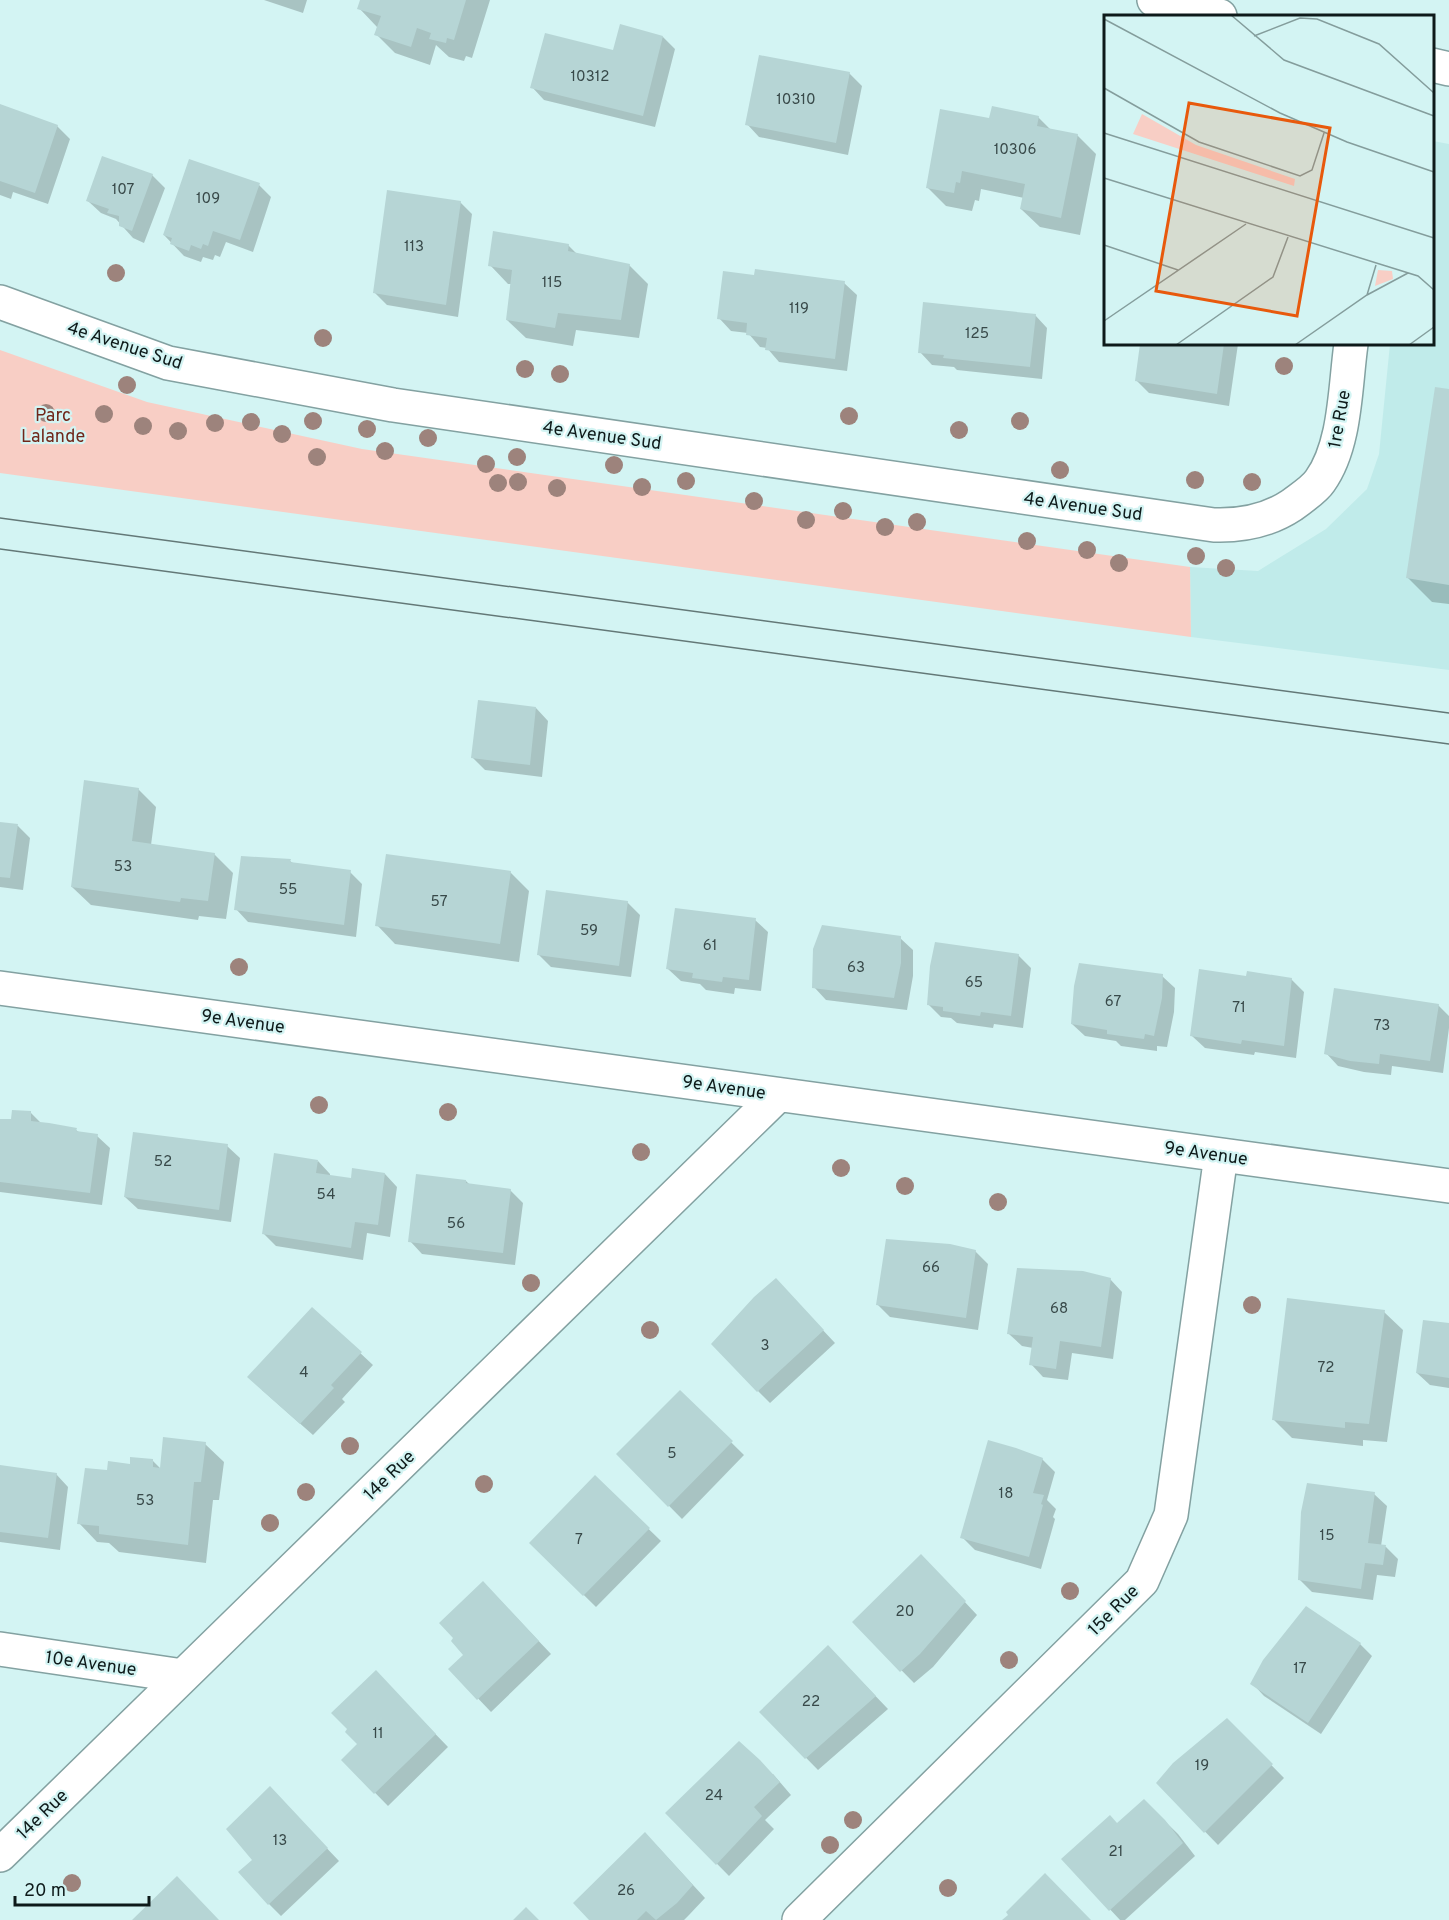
<svg xmlns="http://www.w3.org/2000/svg" width="1449" height="1920" viewBox="0 0 1449 1920" font-family="Overpass,sans-serif">
<style>
.built{fill:#c0ebea}
.green{fill:#f8cec5}
.shadow{fill:#0003}
.building{fill:#b6d5d5}
.lines{fill:none;stroke-linecap:round;stroke-linejoin:round}
.street-casing{stroke:#83a1a1;stroke-width:36}
.secondary-casing{stroke:#83a1a1;stroke-width:36}
.street{stroke:#fff;stroke-width:33}
.secondary{stroke:#fff;stroke-width:33}
.tram{stroke:#637877;stroke-width:1.5}
.tree{fill:#9d837c}
.labels{text-anchor:middle;stroke-width:4.5;stroke-linejoin:round;paint-order:stroke}
.number-label{font-size:15px;fill:#384949}
.street-label{font-size:18px;fill:#0e1a1a;stroke:#d3f4f3}
.park-label{font-size:18px;fill:#70271a;stroke:#d3f4f3}
.inset-road{fill:none;stroke:#849d9c;stroke-width:1.5}
.view{fill:#e8590c;fill-opacity:0.15;stroke:#e8590c;stroke-width:3}
.inset-edge{fill:none;stroke:#0e1a1a;stroke-width:3}
</style>
<rect width="100%" height="100%" fill="#d3f4f3"/>
<!-- built -->
<path class="built" d="M1433,141L1449,144V670L1191,637L1190,567L1258,571L1326,529L1367,489L1379,454L1390,344H1432Z"/>
<!-- green -->
<path class="green" d="M0,350L147,402L362,449L1190,567L1191,637L0,473Z"/>
<!-- shadow -->
<path class="shadow" d="M264,0H307L303,13Z
M361,0H490L472,58L466,56L464,61L449,57L436,45L430,65L395,53L376,34L377,27L359,8Z
M663,37L675,49L655,127L544,100L532,87L614,52Z
M849,73L862,86L848,155L759,137L747,124Z
M0,106L57,126L70,139L48,204L13,192L11,199L0,195Z
M1038,117L1051,130L1077,135L1096,154L1080,235L1040,227L1021,209L1024,198L981,189L979,201L975,200L972,211L946,206L927,187Z
M152,175L165,188L144,243L133,238L116,219L101,213L88,201Z
M259,185L271,197L253,252L226,242L220,257L215,255L213,260L203,257L201,262L184,256L164,235Z
M460,202L472,214L458,317L387,305L375,293Z
M568,245L577,254L629,265L648,284L639,338L576,330L573,346L526,338L507,320L511,284H508L490,265Z
M755,277L844,283L857,295L847,371L779,362L767,348L760,347L748,333L731,331L719,318Z
M1035,315L1047,328L1042,379L957,370L954,367L932,365L920,352Z
M1163,344H1238L1229,406L1149,393L1136,380L1162,347Z
M1449,391V604L1432,602L1408,578Z
M536,708L548,721L542,777L485,770L473,758Z
M138,789L156,807L151,845L214,854L233,873L226,919L199,916L198,920L91,905L72,887Z
M0,824L18,826L30,838L23,890L0,887Z
M290,861L294,864L350,872L362,884L356,937L248,922L236,909Z
M510,872L529,891L519,962L395,944L377,925Z
M627,902L640,915L631,977L551,967L539,955Z
M755,920L768,932L761,991L735,988L734,994L706,990L700,984L681,981L668,969Z
M900,938L913,950V976L907,1010L826,1000L814,987Z
M1018,955L1031,968L1023,1028L994,1024L993,1028L957,1023L951,1018L941,1017L928,1004Z
M1162,976L1175,988L1174,1012L1167,1047L1157,1046V1051L1121,1046L1116,1041L1085,1036L1072,1024Z
M1248,978L1291,979L1304,992L1296,1058L1255,1052L1254,1055L1205,1048L1192,1036Z
M1438,1005L1449,1016V1028L1443,1073L1392,1066L1391,1075L1364,1072L1338,1066L1326,1053Z
M31,1113L42,1124L76,1130L80,1133L97,1136L110,1148L102,1205L0,1192V1120L12,1121Z
M227,1146L240,1158L231,1222L138,1209L125,1197Z
M318,1161L330,1174V1176L352,1180L385,1174L397,1187L390,1237L367,1233L363,1260L276,1246L264,1234Z
M466,1181L470,1185L510,1190L523,1203L515,1265L422,1254L410,1241Z
M975,1251L988,1264L978,1330L890,1317L877,1304Z
M1110,1279L1122,1292L1113,1359L1072,1353L1068,1380L1043,1377L1031,1364L1033,1348L1022,1346L1009,1334Z
M788,1293L835,1343L770,1403L758,1391Z
M313,1309L373,1365L342,1399L345,1402L313,1435L262,1390Z
M1384,1312L1403,1330L1387,1442L1363,1440V1446L1292,1438L1273,1419Z
M1449,1324V1388L1430,1385L1417,1373Z
M680,1392L744,1455L682,1519L618,1454Z
M205,1444L224,1462L219,1500H213L206,1563L119,1552L109,1543L97,1542L79,1523L108,1472L153,1461L162,1470Z
M1042,1459L1055,1472L1047,1500L1056,1509L1053,1517L1055,1519L1041,1569L975,1550L962,1537Z
M0,1467L56,1474L68,1487L60,1550L0,1542Z
M595,1477L661,1541L596,1607L531,1543Z
M1374,1494L1387,1506L1381,1546L1386,1547L1398,1559L1395,1577L1377,1575L1373,1600L1312,1592L1299,1579Z
M934,1569L977,1615L933,1667L914,1683L854,1622Z
M495,1595L551,1654L491,1712L450,1669L465,1655Z
M1360,1644L1372,1656L1321,1734L1264,1696L1252,1683Z
M841,1660L888,1709L818,1770L761,1712Z
M388,1685L448,1747L388,1806L343,1760L359,1744Z
M1227,1720L1284,1778L1218,1845L1158,1783Z
M773,1774L791,1795L765,1820L774,1829L729,1876L667,1813Z
M282,1801L339,1861L281,1916L269,1904L254,1860Z
M1144,1801L1178,1834L1195,1856L1125,1920H1120L1063,1859L1118,1825Z
M658,1847L705,1898L689,1915L684,1920H591Z"/>
<!-- building -->
<path class="building" d="M360,0H466L454,40L447,38L446,43L429,39L431,33L417,28L411,47L374,35L381,16L357,9Z
M620,24L663,36L643,116L530,88L545,33L613,50Z
M759,55L850,72L836,143L745,125Z
M0,104L58,125L35,193L0,181Z
M992,106L1039,116L1037,126L1078,134L1061,218L1020,209L1025,184L962,171L960,183L956,182L954,193L926,188L940,109L989,118Z
M102,156L153,174L132,231L119,226V216L107,213L109,209L86,201Z
M189,159L260,183L240,240L213,231L208,246L203,244L201,249L191,245L189,251L170,244L172,238L163,235Z
M387,190L461,201L446,305L373,293Z
M493,231L569,244L568,251L630,264L621,320L558,313L555,328L506,320L512,270L488,266Z
M755,269L845,281L835,359L765,350L767,338L746,335L747,323L717,319L723,271L754,275Z
M923,302L1036,314L1030,367L943,358L944,355L918,353Z
M1140,344L1161,345V344H1224L1217,394L1135,381Z
M1435,387L1449,389V585L1406,578Z
M478,700L536,707L530,765L471,758Z
M84,780L139,788L132,841L215,853L208,901L181,898L180,902L71,887Z
M0,822L18,824L10,878L0,877Z
M386,854L511,871L500,944L375,926Z
M241,856L291,859L290,862L351,870L344,925L234,910Z
M546,890L628,901L619,966L537,955Z
M675,908L756,918L749,980L723,977L722,982L692,978L693,973L666,969Z
M822,925L901,936V963L894,998L812,988L813,949Z
M935,942L1019,954L1011,1016L981,1012L980,1016L943,1011V1007L927,1005L930,966Z
M1079,963L1163,974L1162,998L1154,1036L1145,1034L1144,1039L1107,1034V1030L1071,1024L1074,986Z
M1199,969L1246,976L1247,971L1292,978L1284,1046L1242,1040L1241,1044L1190,1036Z
M1334,988L1439,1004L1430,1061L1380,1054L1379,1064L1350,1061L1324,1054Z
M12,1110L31,1111V1121L49,1123L77,1128L76,1131L98,1134L90,1193L0,1182V1119H11Z
M133,1132L228,1144L219,1210L124,1197Z
M274,1153L318,1160L316,1173L351,1178L352,1168L385,1173L378,1225L355,1222L351,1248L262,1234Z
M416,1174L466,1180V1183L511,1189L503,1253L408,1242Z
M886,1239L950,1244L976,1250L966,1318L876,1305Z
M1017,1268L1083,1271L1111,1278L1101,1347L1060,1341L1056,1369L1029,1365L1033,1337L1007,1334Z
M776,1278L824,1330L757,1392L711,1344L754,1297Z
M1287,1298L1385,1310L1369,1424L1345,1422V1428L1272,1420Z
M312,1307L362,1352L331,1385L334,1388L300,1424L247,1377Z
M1423,1320L1449,1323V1378L1416,1373Z
M680,1390L733,1441L668,1507L616,1454Z
M163,1437L206,1442L201,1482H194L188,1545L99,1534V1526L77,1524L85,1468L107,1470L108,1461L130,1464V1457L153,1459V1467L160,1468Z
M988,1440L1016,1448L1043,1458L1033,1493L1044,1495L1041,1504L1043,1505L1029,1557L960,1538Z
M0,1465L57,1473L48,1538L0,1532Z
M595,1475L650,1528L583,1596L529,1543Z
M1307,1483L1375,1492L1368,1543L1386,1545L1383,1565L1365,1563L1361,1589L1298,1580L1301,1512Z
M921,1554L966,1601L920,1654L900,1672L852,1622Z
M483,1581L539,1641L477,1700L448,1669L463,1655L451,1641L453,1638L439,1623Z
M1306,1606L1361,1643L1308,1723L1250,1684L1263,1660Z
M828,1645L876,1696L805,1759L759,1712Z
M376,1670L436,1734L374,1794L341,1760L357,1744L345,1732L347,1729L331,1713Z
M1227,1718L1273,1764L1204,1833L1156,1783L1173,1763Z
M739,1741L760,1760L780,1782L754,1807L762,1816L716,1865L665,1813Z
M270,1786L328,1848L268,1905L238,1872L252,1860L226,1829Z
M1144,1799L1165,1820L1183,1843L1109,1911L1061,1859L1110,1815L1117,1823Z
M645,1832L693,1885L677,1903L656,1920L646,1911L637,1920H589L573,1903Z
M1045,1873L1091,1920H1002L1008,1915L1006,1912Z
M177,1876L219,1920H132Z
M526,1907L539,1920H513Z"/>
<g class="lines">
<!-- street casing -->
<g class="street-casing">
<path id="street" d="M0,302L168,363L393,405L1214,525C1243,526 1268,521 1292,505C1301,498 1314,490 1320,481C1346,445 1345,386 1351,344
M0,988L1449,1186
M0,1649L183,1676
M0,1855L778,1095
M799,1920L1142,1581L1171,1515L1221,1155"/>
</g>
<!-- secondary casing -->
<g class="secondary-casing">
<path id="secondary" d="M1154,0L1220,16
M1432,65L1449,69"/>
</g>
<!-- street -->
<use href="#street" class="street"/>
<!-- secondary -->
<use href="#secondary" class="secondary"/>
<!-- tram -->
<path class="tram" d="M0,518L1449,713
M0,549L1449,744"/>
</g>
<!-- trees -->
<g class="tree">
<circle cx="116" cy="273" r="9"/>
<circle cx="323" cy="338" r="9"/>
<circle cx="1284" cy="366" r="9"/>
<circle cx="525" cy="369" r="9"/>
<circle cx="560" cy="374" r="9"/>
<circle cx="127" cy="385" r="9"/>
<circle cx="46" cy="413" r="9"/>
<circle cx="104" cy="414" r="9"/>
<circle cx="849" cy="416" r="9"/>
<circle cx="313" cy="421" r="9"/>
<circle cx="1020" cy="421" r="9"/>
<circle cx="251" cy="422" r="9"/>
<circle cx="215" cy="423" r="9"/>
<circle cx="143" cy="426" r="9"/>
<circle cx="367" cy="429" r="9"/>
<circle cx="959" cy="430" r="9"/>
<circle cx="178" cy="431" r="9"/>
<circle cx="282" cy="434" r="9"/>
<circle cx="428" cy="438" r="9"/>
<circle cx="385" cy="451" r="9"/>
<circle cx="317" cy="457" r="9"/>
<circle cx="517" cy="457" r="9"/>
<circle cx="486" cy="464" r="9"/>
<circle cx="614" cy="465" r="9"/>
<circle cx="1060" cy="470" r="9"/>
<circle cx="1195" cy="480" r="9"/>
<circle cx="686" cy="481" r="9"/>
<circle cx="518" cy="482" r="9"/>
<circle cx="1252" cy="482" r="9"/>
<circle cx="498" cy="483" r="9"/>
<circle cx="642" cy="487" r="9"/>
<circle cx="557" cy="488" r="9"/>
<circle cx="754" cy="501" r="9"/>
<circle cx="843" cy="511" r="9"/>
<circle cx="806" cy="520" r="9"/>
<circle cx="917" cy="522" r="9"/>
<circle cx="885" cy="527" r="9"/>
<circle cx="1027" cy="541" r="9"/>
<circle cx="1087" cy="550" r="9"/>
<circle cx="1196" cy="556" r="9"/>
<circle cx="1119" cy="563" r="9"/>
<circle cx="1226" cy="568" r="9"/>
<circle cx="239" cy="967" r="9"/>
<circle cx="319" cy="1105" r="9"/>
<circle cx="448" cy="1112" r="9"/>
<circle cx="641" cy="1152" r="9"/>
<circle cx="841" cy="1168" r="9"/>
<circle cx="905" cy="1186" r="9"/>
<circle cx="998" cy="1202" r="9"/>
<circle cx="531" cy="1283" r="9"/>
<circle cx="1252" cy="1305" r="9"/>
<circle cx="650" cy="1330" r="9"/>
<circle cx="350" cy="1446" r="9"/>
<circle cx="484" cy="1484" r="9"/>
<circle cx="306" cy="1492" r="9"/>
<circle cx="270" cy="1523" r="9"/>
<circle cx="1070" cy="1591" r="9"/>
<circle cx="1009" cy="1660" r="9"/>
<circle cx="853" cy="1820" r="9"/>
<circle cx="830" cy="1845" r="9"/>
<circle cx="72" cy="1883" r="9"/>
<circle cx="948" cy="1888" r="9"/>
</g>
<g class="labels">
<!-- number labels -->
<g class="number-label">
<text x="590" y="81">10312</text>
<text x="796" y="104">10310</text>
<text x="1015" y="154">10306</text>
<text x="123" y="194">107</text>
<text x="208" y="203">109</text>
<text x="414" y="251">113</text>
<text x="552" y="287">115</text>
<text x="799" y="313">119</text>
<text x="977" y="338">125</text>
<text x="123" y="871">53</text>
<text x="288" y="894">55</text>
<text x="439" y="906">57</text>
<text x="589" y="935">59</text>
<text x="710" y="950">61</text>
<text x="856" y="972">63</text>
<text x="974" y="987">65</text>
<text x="1113" y="1006">67</text>
<text x="1239" y="1012">71</text>
<text x="1382" y="1030">73</text>
<text x="163" y="1166">52</text>
<text x="326" y="1199">54</text>
<text x="456" y="1228">56</text>
<text x="931" y="1272">66</text>
<text x="1059" y="1313">68</text>
<text x="765" y="1350">3</text>
<text x="1326" y="1372">72</text>
<text x="304" y="1377">4</text>
<text x="672" y="1458">5</text>
<text x="1006" y="1498">18</text>
<text x="145" y="1505">53</text>
<text x="1327" y="1540">15</text>
<text x="579" y="1544">7</text>
<text x="905" y="1616">20</text>
<text x="1300" y="1673">17</text>
<text x="811" y="1706">22</text>
<text x="378" y="1738">11</text>
<text x="1202" y="1770">19</text>
<text x="714" y="1800">24</text>
<text x="280" y="1845">13</text>
<text x="1116" y="1856">21</text>
<text x="626" y="1895">26</text>
</g>
<!-- street labels -->
<g class="street-label">
<text transform="translate(125 345) rotate(18)" y="6">4e Avenue Sud</text>
<text transform="translate(1339 419) rotate(-80)" y="6">1re Rue</text>
<text transform="translate(602 435) rotate(8)" y="6">4e Avenue Sud</text>
<text transform="translate(1083 506) rotate(8)" y="6">4e Avenue Sud</text>
<text transform="translate(243 1021) rotate(8)" y="6">9e Avenue</text>
<text transform="translate(724 1087) rotate(8)" y="6">9e Avenue</text>
<text transform="translate(1206 1153) rotate(8)" y="6">9e Avenue</text>
<text transform="translate(389 1475) rotate(-44)" y="6">14e Rue</text>
<text transform="translate(1113 1610) rotate(-45)" y="6">15e Rue</text>
<text transform="translate(91 1663) rotate(8)" y="6">10e Avenue</text>
<text transform="translate(42 1814) rotate(-44)" y="6">14e Rue</text>
</g>
<!-- park labels -->
<g class="park-label">
<text x="53" y="421">Parc<tspan x="53" dy="21">Lalande</tspan></text>
</g>
</g>
<!-- overview -->
<g transform="translate(1104 15)">
<rect width="330" height="330" fill="#d3f4f3"/>
<path d="M38,99L92,130L191,164L190,171L29,119ZM274,255L288,256L289,264L271,271Z" fill="#f8cec5"/>
<path class="inset-road" d="M127,0L180,45L330,101M0,4L176,98L243,127L330,157M150,21L196,3L213,4L275,29L330,78M0,73L95,127L196,161L208,155L220,118M0,118L330,223M0,163L314,261L330,275M0,230L74,255M263,280L272,250M0,306L142,209M72,330L169,262L184,222M191,330L263,280L304,258M305,330L330,312"/>
<path class="view" d="M85,88L226,113L193,301L52,276Z"/>
<rect width="330" height="330" class="inset-edge"/>
</g>
<!-- scale -->
<path d="M15 1896v9h134v-9" fill="none" stroke="#0e1a1a" stroke-width="3"/>
<text x="24" y="1896" font-size="18" fill="#0e1a1a" stroke="#d3f4f3" stroke-width="4.5" paint-order="stroke">20 m</text>
</svg>
